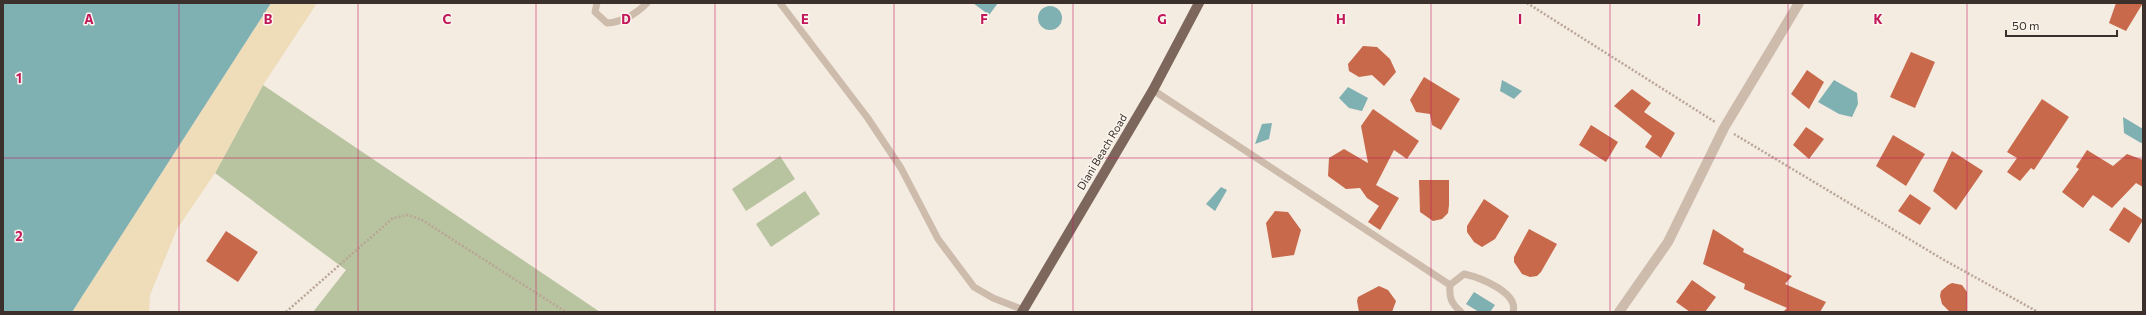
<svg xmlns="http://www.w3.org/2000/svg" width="2146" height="315" viewBox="0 0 2146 315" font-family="Commissioner,sans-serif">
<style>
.green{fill:#b8c4a0}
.sand{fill:#efdcb8}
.water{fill:#7fb0b2}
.building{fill:#c8694b}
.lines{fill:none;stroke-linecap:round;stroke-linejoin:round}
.path{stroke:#b9a596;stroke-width:2.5;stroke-dasharray:2 2;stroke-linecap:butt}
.service{stroke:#cdbbac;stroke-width:7}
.minor{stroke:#cdbbac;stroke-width:10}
.primary{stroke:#7d675c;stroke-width:10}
.grid{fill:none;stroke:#c2185b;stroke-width:1;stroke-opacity:0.55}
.labels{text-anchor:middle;stroke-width:3;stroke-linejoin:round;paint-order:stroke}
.street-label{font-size:11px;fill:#3b302b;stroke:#fbf5ee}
.grid-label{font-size:13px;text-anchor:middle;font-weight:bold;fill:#c2185b;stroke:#fbf5ee;stroke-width:3;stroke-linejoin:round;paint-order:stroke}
</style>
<rect width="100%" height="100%" fill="#f4ebe1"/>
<!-- green -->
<path class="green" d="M263,85L600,312H313L346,270L215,173Z
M780,156L795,179L746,211L732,189Z
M805,191L820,214L771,247L756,224Z"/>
<!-- sand -->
<path class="sand" d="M271,3H317L263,85L215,173L177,229L150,295L149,312H72Z"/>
<!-- water -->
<path class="water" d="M3,3H271L72,312H3Z
M973,3H998L989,15Z
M1038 18a12 12 0 1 1 24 0a12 12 0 1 1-24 0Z
M1502,80L1522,91L1514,99L1500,91Z
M1834,80L1857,93L1858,104L1852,117L1839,114L1818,102Z
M1348,87L1368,98L1362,111L1349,108L1339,98Z
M2123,117L2143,129V142L2141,143L2124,133Z
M1272,123L1269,139L1255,144L1262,124Z
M1221,187L1227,190L1215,211L1206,204Z
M1474,292L1495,305L1490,312H1479L1466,304Z"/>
<!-- building -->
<path class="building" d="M2116,3H2143L2126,31L2109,23Z
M1363,46L1377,47L1390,59L1396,72L1384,86L1372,75L1359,77L1349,71L1348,64Z
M1911,52L1935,62L1915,108L1890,97Z
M1807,70L1824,82L1809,109L1791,94Z
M1424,77L1460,99L1441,130L1432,125L1430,114L1416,112L1410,100Z
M1632,89L1651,103L1644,112L1675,133L1661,158L1645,147L1652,136L1614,106Z
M2042,99L2069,117L2034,170L2031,168L2020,181L2007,172L2017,158L2007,152Z
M1373,109L1419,141L1407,159L1394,150L1376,185L1399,198L1380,230L1368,222L1379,206L1367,198L1360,188L1346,189L1328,176L1329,158L1344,149L1368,163L1361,126Z
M1591,125L1618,142L1606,162L1579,145Z
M1806,127L1824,139L1809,159L1793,145Z
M1893,135L1925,154L1906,186L1876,166Z
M2087,150L2113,166L2127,154L2143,160V187L2136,183L2112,208L2093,195L2083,208L2062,192L2079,169L2076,167Z
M1952,151L1983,171L1956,210L1933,191Z
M1419,180H1449V205L1448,213L1442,219L1433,221L1420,212Z
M1910,194L1931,208L1920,225L1898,211Z
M1484,199L1509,216L1495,239L1482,247L1474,242L1467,232V226Z
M2124,207L2143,220L2129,243L2109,230Z
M1275,211L1288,212L1301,230L1294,255L1272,258L1266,223Z
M1529,229L1557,244L1541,272L1537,276L1530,277L1522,274L1514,262V257Z
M1713,229L1744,249L1743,252L1792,276L1785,284L1826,302L1820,312H1783L1787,308L1744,289L1745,284L1703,264Z
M226,231L258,252L238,282L206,261Z
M1692,280L1716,297L1705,312H1690L1676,302Z
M1952,283L1962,285L1967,292V312L1949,311L1942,304L1940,296L1941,291L1948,285Z
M1379,286L1388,290L1396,301L1392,312H1359L1357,301L1358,297Z"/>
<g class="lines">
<!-- path -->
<path class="path" d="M1527,3L1715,122
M1734,134L1944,260L2038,312
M286,312L393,218L408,215L422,220L566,312"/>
<!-- service -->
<path class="service" d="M597,3L595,12L607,23C624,22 636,14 647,3
M780,3L867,117L901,168L938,239L974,287L993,298L1024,310
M1153,90L1450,285
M1461,312C1451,303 1449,298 1450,285L1464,274C1478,277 1519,292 1513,312"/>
<!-- minor -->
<path class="minor" d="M1619,312L1668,242L1724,128L1799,3"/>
<!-- primary -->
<path class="primary" d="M1022,312L1153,90L1199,3"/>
</g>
<!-- grid -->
<path class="grid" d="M179,3V312M358,3V312M536,3V312M715,3V312M894,3V312M1073,3V312M1252,3V312M1431,3V312M1610,3V312M1788,3V312M1967,3V312M3,158H2143"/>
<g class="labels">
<!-- street labels -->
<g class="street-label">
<text transform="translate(1102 152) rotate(-59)" y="4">Diani Beach Road</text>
</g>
</g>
<g class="grid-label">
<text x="89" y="24">A</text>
<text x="268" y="24">B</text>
<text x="447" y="24">C</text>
<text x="626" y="24">D</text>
<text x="805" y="24">E</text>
<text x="984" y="24">F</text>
<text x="1162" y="24">G</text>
<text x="1341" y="24">H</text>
<text x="1520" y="24">I</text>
<text x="1699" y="24">J</text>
<text x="1878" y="24">K</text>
<text x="19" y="83">1</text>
<text x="19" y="241">2</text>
</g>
<!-- border -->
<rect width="2146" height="315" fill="none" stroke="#3b302b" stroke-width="8"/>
<!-- scale -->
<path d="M2006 30v6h111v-6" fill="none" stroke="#3b302b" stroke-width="2"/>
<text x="2012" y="30" font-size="12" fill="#3b302b" stroke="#fbf5ee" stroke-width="3" paint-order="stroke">50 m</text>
</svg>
